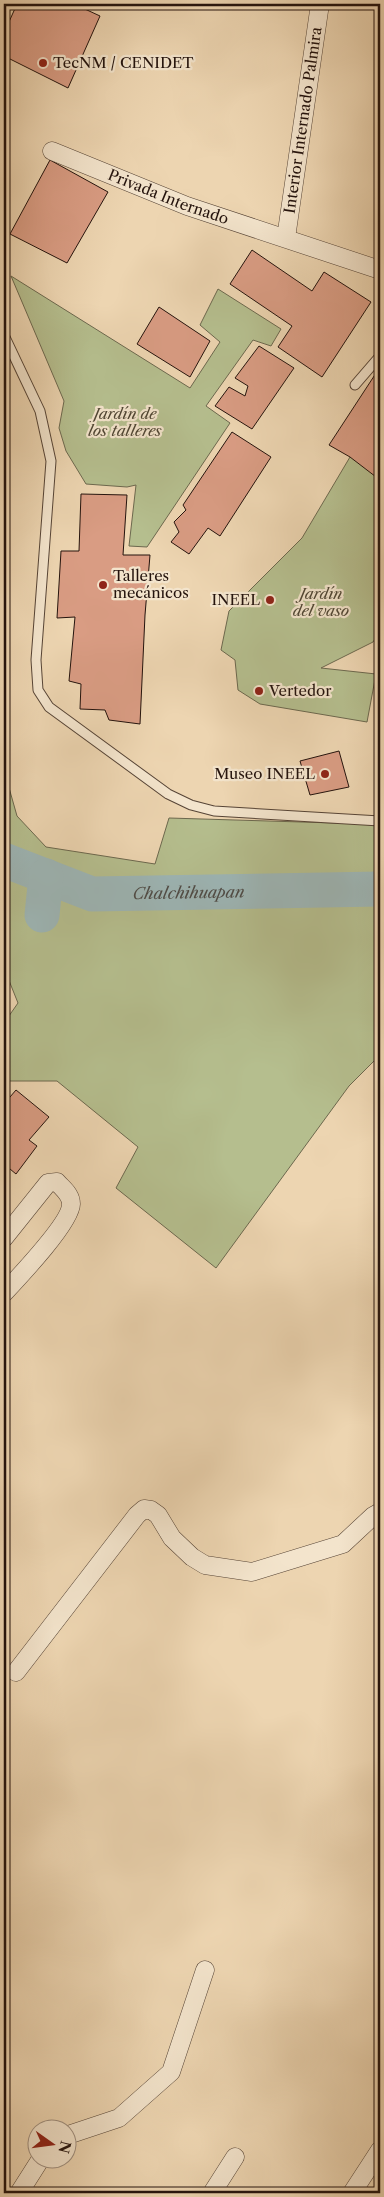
<svg xmlns="http://www.w3.org/2000/svg" width="384" height="2197" viewBox="0 0 384 2197" font-family="'Libre Caslon Text',serif">
<style>
.green{fill:#b5be8e;stroke:#6c684e}
.lines{fill:none;stroke-linecap:round;stroke-linejoin:round}
.river{stroke:#9db6b6;stroke-width:35}
.building{fill:#d99c83;stroke:#24130d}
.service-casing{stroke:#564436;stroke-width:11}
.minor-casing{stroke:#564436;stroke-width:19}
.service{stroke:#f3e4cc;stroke-width:9}
.minor{stroke:#f3e4cc;stroke-width:18}
.poi-dot{fill:#8f2418;stroke:#f3e4cc;stroke-width:2}
.labels{text-anchor:middle;stroke-width:4.5;stroke-linejoin:round;paint-order:stroke}
.poi-label{font-size:15px;fill:#24130d;stroke:#f3e4cc;text-anchor:start}
.street-label{font-size:15px;fill:#24130d;stroke:#f3e4cc}
.park-label{font-size:15px;font-style:italic;fill:#504634;stroke:#f3e4cc}
.water-label{font-size:16px;font-style:italic;fill:#4e4c48;stroke:#f3e4cc}
</style>
<rect width="100%" height="100%" fill="#edd5b1"/>
<filter id="stains"><feTurbulence type="fractalNoise" baseFrequency=".004" numOctaves="4"/><feColorMatrix values="0 0 0 0 .2 0 0 0 0 .09 0 0 0 0 .02 0 0 0 .5 -.17"/></filter>
<radialGradient id="worn" r=".72"><stop offset=".6" stop-color="#630" stop-opacity="0"/><stop offset="1" stop-color="#630" stop-opacity=".3"/></radialGradient>
<!-- green -->
<path class="green" d="M11,276L190,388L220,342L200,325L218,289L281,329L271,346L253,340L206,406L230,423L147,547L129,546L136,485L127,487L86,484L66,451L59,428L64,401Z
M380,445V631L373,642L321,668L376,674L367,722L260,704L238,690L235,660L221,650L229,611L302,538L350,457Z
M4,770L17,816L46,847L155,864L169,818L367,824L380,826V1055L349,1086L216,1268L116,1188L138,1147L57,1081H4V1023L18,1003L4,968Z"/>
<g class="lines">
<!-- river -->
<g class="river">
<path id="s1" d="M4,860L92,894L380,889"/>
<path d="M42,915L46,876"/>
</g>
</g>
<!-- building -->
<path class="building" d="M17,4H74L100,16L68,88L4,56V33Z
M50,160L108,192L67,263L10,234Z
M252,250L312,291L324,272L371,302L322,377L278,347L292,326L230,284Z
M159,307L210,341L190,377L137,344Z
M259,346L294,368L252,429L215,406L229,387L245,396L248,386L235,378Z
M380,367V480L350,457L329,445Z
M232,432L271,457L220,536L208,528L189,554L171,542L179,532L174,522L186,510L183,505Z
M81,494L127,495L123,555H150L145,615L140,724L109,720L105,710L80,709L81,684L69,681L75,617L57,618L61,551H79Z
M339,751L349,787L310,795L300,761Z
M16,1090L49,1117L29,1140L37,1146L16,1174L4,1164V1104Z"/>
<g class="lines">
<!-- service casing -->
<g class="service-casing">
<path id="service" d="M4,335L40,411L51,461L36,660L38,690L49,707L168,794L191,805L214,811L380,821
M355,385L380,356"/>
</g>
<!-- minor casing -->
<g class="minor-casing">
<g id="minor">
<path id="s2" d="M52,151L187,206L380,270"/>
<path id="s3" d="M286,238L320,4"/>
<path d="M4,1238L48,1183L57,1182C63,1189 71,1194 71,1204C71,1222 18,1278 4,1293"/>
<path d="M16,1672L137,1515L144,1509L151,1510L158,1515L172,1538L192,1557L205,1565L252,1572L343,1544L373,1516L380,1512"/>
<path d="M68,2135L119,2118L171,2072L205,1970"/>
<path d="M19,2193L40,2160"/>
<path d="M212,2193L235,2157"/>
<path d="M352,2193L380,2150"/>
</g>
</g>
<!-- service -->
<use href="#service" class="service"/>
<!-- minor -->
<use href="#minor" class="minor"/>
</g>
<!-- markers -->
<g class="poi-dot">
<circle cx="43" cy="63" r="5"/>
<circle cx="103" cy="585" r="5"/>
<circle cx="270" cy="600" r="5"/>
<circle cx="259" cy="691" r="5"/>
<circle cx="325" cy="774" r="5"/>
</g>
<g class="labels">
<!-- poi labels -->
<g class="poi-label">
<text x="53" y="68">TecNM / CENIDET</text>
<text x="113" y="581">Talleres<tspan x="113" dy="17">mecánicos</tspan></text>
<text x="260" y="605" text-anchor="end">INEEL</text>
<text x="269" y="696">Vertedor</text>
<text x="315" y="779" text-anchor="end">Museo INEEL</text>
</g>
<!-- street labels -->
<g class="street-label">
<text dy="5" stroke="none"><textPath href="#s3" startOffset="119">Interior Internado Palmira</textPath></text>
<text dy="5" stroke="none"><textPath href="#s2" startOffset="125">Privada Internado</textPath></text>
</g>
<!-- park labels -->
<g class="park-label">
<text x="125" y="419">Jardín de<tspan x="125" dy="17">los talleres</tspan></text>
<text x="321" y="599">Jardín<tspan x="321" dy="17">del vaso</tspan></text>
</g>
<!-- water labels -->
<g class="water-label">
<text dy="6" stroke="none"><textPath href="#s1" startOffset="191">Chalchihuapan</textPath></text>
</g>
</g>
<!-- margin -->
<rect width="384" height="2197" fill="none" stroke="#edd5b1" stroke-width="20"/>
<rect x="5" y="5" width="374" height="2187" fill="none" stroke="#24130d" stroke-width="2.5"/>
<rect x="10" y="10" width="364" height="2177" fill="none" stroke="#24130d"/>
<!-- north arrow -->
<g transform="translate(52 2144) rotate(104)"><circle r="24" fill="#f3e4cc" stroke="#a09080"/>
<path d="M0-4L9 19L0 12L-9 19Z" fill="#8f2418"/>
<text y="-8" font-size="14" font-weight="bold" text-anchor="middle" fill="#24130d">N</text>
</g>
<rect width="100%" height="100%" filter="url(#stains)"/>
<rect width="100%" height="100%" fill="url(#worn)"/>
</svg>
